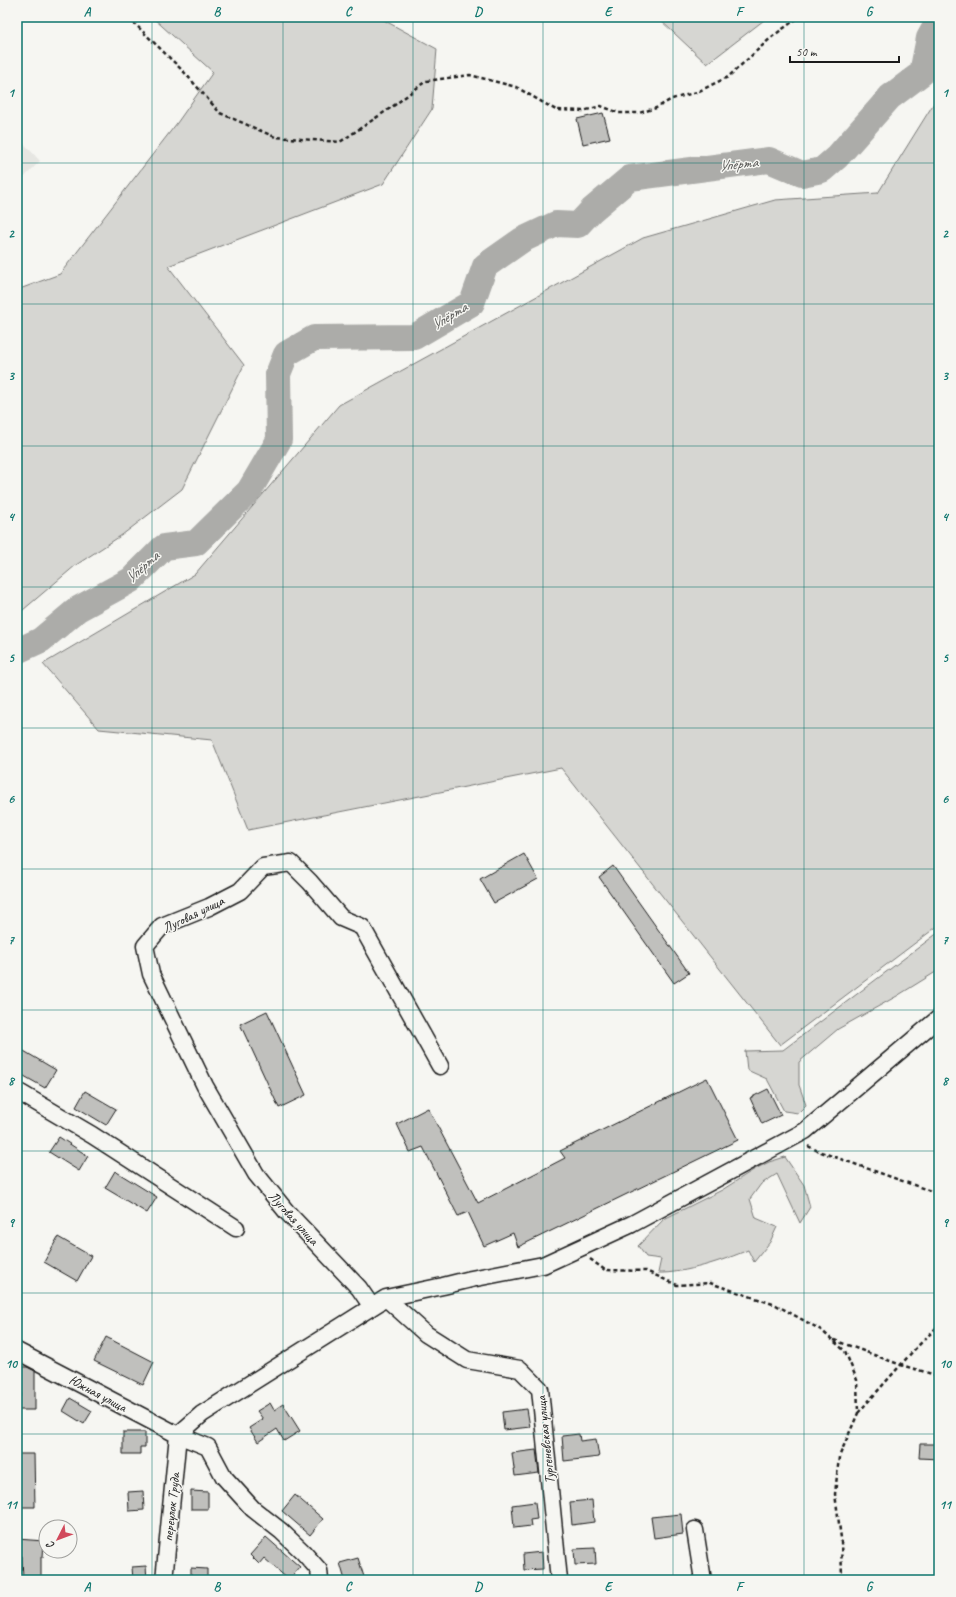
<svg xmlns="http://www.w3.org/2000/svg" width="956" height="1597" viewBox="0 0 956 1597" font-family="Caveat,sans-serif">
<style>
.built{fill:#e6e6e2}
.green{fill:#d6d6d2;stroke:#797977}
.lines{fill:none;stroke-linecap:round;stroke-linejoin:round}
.river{stroke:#acaca9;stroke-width:26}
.building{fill:#c0c0bd;stroke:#1c1c1c}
.minor-casing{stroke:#1c1c1c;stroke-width:19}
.path{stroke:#1c1c1c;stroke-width:2.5;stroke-dasharray:4 3;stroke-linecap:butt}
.minor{stroke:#f6f6f2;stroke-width:16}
.grid{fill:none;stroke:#0f766e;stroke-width:1;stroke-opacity:0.55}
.labels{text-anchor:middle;stroke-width:3;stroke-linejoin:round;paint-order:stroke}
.street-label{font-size:14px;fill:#1c1c1c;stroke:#f6f6f2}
.water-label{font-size:15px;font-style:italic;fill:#565654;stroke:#f6f6f2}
.neatline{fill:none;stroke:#0f766e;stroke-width:1.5}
.grid-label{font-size:13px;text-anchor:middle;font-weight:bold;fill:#0f766e}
</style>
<rect width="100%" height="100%" fill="#f6f6f2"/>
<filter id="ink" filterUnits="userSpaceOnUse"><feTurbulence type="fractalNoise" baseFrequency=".025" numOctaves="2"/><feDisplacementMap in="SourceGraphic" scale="8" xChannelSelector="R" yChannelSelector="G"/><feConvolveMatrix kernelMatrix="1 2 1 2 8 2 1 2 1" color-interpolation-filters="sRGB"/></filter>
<g filter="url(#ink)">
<!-- built -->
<path class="built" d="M17,136L40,161L17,185Z"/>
<!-- green -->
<path class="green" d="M152,17H378L437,49L432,109L383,184L168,266L244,365L182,489L122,535L76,565L23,610L17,611V290L60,274L177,123L213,72Z
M657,17H768L707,64Z
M939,95V925L780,1045L561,768L248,830L212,740L99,729L43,664L195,574L339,405L643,238L775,200L878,193Z
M939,932V970L897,996L838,1029L799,1062V1085L806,1105L798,1113L784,1111L767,1079L747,1070L745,1051L783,1050Z
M785,1157L804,1185L810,1207L800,1223L777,1174L761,1184L750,1199L756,1218L777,1227L770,1242L754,1262L748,1250C725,1260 683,1274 658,1273L661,1259L646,1257L638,1246L664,1219L722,1190L755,1169L769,1162Z"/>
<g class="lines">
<!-- river -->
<path class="river" d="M17,651L41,640L78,609L131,580L164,547L196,543L249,491L279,440L278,374L286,354L314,338L414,337L472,303L485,266L522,240L556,224L578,225L592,210L630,178L769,160L802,174L822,170L837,157L890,97L922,73L929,38L939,20"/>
</g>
<!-- building -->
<path class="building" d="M603,113L610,138L583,144L577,119Z
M524,854L538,879L494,903L480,879Z
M613,866L689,973L674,983L599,877Z
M267,1011L306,1095L279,1108L240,1024Z
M17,1047L56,1070L45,1088L17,1072Z
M707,1078L738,1140L518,1247L513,1233L484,1246L468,1212L458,1216L423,1147L410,1152L397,1124L428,1108L478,1203L565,1158L560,1151Z
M768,1089L781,1115L762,1124L750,1098Z
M85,1091L116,1109L106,1125L76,1107Z
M59,1137L88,1156L79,1171L49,1152Z
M115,1171L157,1197L147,1213L105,1188Z
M58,1237L91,1256L77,1281L44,1262Z
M106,1337L154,1362L143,1385L94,1361Z
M21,1367H27L35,1371V1410H17V1397H21Z
M70,1398L92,1411L84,1424L63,1411Z
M270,1403L274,1410L283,1404L300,1431L284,1441L277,1429L258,1442L249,1428L263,1419L257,1411Z
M527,1409L530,1427L504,1430L502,1412Z
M123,1432H145V1447H140V1454H123Z
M579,1434L580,1441L596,1439L599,1457L564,1461L562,1436Z
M920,1444H939V1459L919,1458Z
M536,1450L539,1473L515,1476L512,1453Z
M17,1454H34L35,1507H17Z
M143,1491L144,1510L129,1511L128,1492Z
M191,1491L208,1492V1509H191Z
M295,1495L323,1519L310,1535L282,1511Z
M592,1500L594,1522L572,1525L570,1502Z
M535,1502L537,1519L530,1520L531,1526L514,1528L512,1505Z
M681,1514L683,1534L654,1538L651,1517Z
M266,1537L300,1567L289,1580L264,1558L259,1564L250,1555Z
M17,1539L44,1541L43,1557H41V1580H23L22,1556H17Z
M595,1548L596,1564L575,1565L574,1549Z
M542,1552L543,1569L524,1570L523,1554Z
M358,1558L365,1580H345L340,1563Z
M146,1566L147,1580H133L132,1567Z
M191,1568L207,1569V1580H191Z"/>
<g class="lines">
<!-- minor casing -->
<g class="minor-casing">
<path id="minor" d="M17,1091L92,1135L236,1228
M386,1298L426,1334L467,1360L520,1369L540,1389L559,1580
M372,1307L359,1288L286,1211L256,1174L205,1086L151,974L145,946L162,926L209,907L240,891L263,867L291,863L310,882L341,918L362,927L440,1066
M17,1351L178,1435L208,1447L224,1477L253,1509L281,1531L303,1552L319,1570L320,1580
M178,1435L202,1414L386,1298L443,1286L471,1279L543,1265L632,1224L805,1131L939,1018
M695,1530L703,1580
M164,1580L178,1435"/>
</g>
<!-- path -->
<path class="path" d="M128,17L184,72L220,113L275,137L340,142L392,107L426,81L470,75L516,87L556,110L583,111L601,106L619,113H639L656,108L672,99L697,92L728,77L773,36L799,17
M808,1146L818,1151L939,1194
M590,1259L605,1270L646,1271L677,1285L710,1283L776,1305L821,1330L845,1351L857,1380L858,1413L839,1457L835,1494L841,1538L842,1580
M834,1340L901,1365L939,1376
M858,1413L914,1350L939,1325"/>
<!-- minor -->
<use href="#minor" class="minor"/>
</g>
</g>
<!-- grid -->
<path class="grid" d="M152,17V1580M283,17V1580M413,17V1580M543,17V1580M673,17V1580M804,17V1580M17,163H939M17,304H939M17,446H939M17,587H939M17,728H939M17,869H939M17,1010H939M17,1151H939M17,1293H939M17,1434H939"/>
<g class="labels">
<!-- street labels -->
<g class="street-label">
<text transform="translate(193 914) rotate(-26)" y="5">Луговая улица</text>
<text transform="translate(294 1218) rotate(48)" y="5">Луговая улица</text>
<text transform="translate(98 1393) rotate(28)" y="5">Южная улица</text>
<text transform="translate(545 1440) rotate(-96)" y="5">Тургеневская улица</text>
<text transform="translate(171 1507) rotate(-84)" y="5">переулок Труда</text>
</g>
<!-- water labels -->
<g class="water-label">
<text transform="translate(738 164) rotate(-7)" y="5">Упёрта</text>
<text transform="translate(449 316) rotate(-32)" y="5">Упёрта</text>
<text transform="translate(142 567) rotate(-42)" y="5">Упёрта</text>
</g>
</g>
<!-- margin -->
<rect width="956" height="1597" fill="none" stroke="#f6f6f2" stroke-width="44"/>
<!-- north arrow -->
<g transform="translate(58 1539) rotate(228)"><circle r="19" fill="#f6f6f2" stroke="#9f9f9c"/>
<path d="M0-3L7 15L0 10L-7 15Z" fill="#d1495b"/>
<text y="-6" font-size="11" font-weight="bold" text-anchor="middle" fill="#1c1c1c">С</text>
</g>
<!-- scale -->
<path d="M790 56v6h109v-6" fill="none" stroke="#1c1c1c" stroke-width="2"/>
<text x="796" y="56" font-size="12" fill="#1c1c1c" stroke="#f6f6f2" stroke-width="3" paint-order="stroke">50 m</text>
<rect x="22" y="22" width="912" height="1553" class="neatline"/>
<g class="grid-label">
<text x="87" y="16">A</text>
<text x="217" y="16">B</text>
<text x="348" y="16">C</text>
<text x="478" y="16">D</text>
<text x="608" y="16">E</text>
<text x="739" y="16">F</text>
<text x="869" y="16">G</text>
<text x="11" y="97">1</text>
<text x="945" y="97">1</text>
<text x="11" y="238">2</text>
<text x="945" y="238">2</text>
<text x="11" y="380">3</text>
<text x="945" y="380">3</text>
<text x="11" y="521">4</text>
<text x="945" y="521">4</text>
<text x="11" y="662">5</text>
<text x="945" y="662">5</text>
<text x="11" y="803">6</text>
<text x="945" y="803">6</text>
<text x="11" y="944">7</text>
<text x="945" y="944">7</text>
<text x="11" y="1085">8</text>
<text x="945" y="1085">8</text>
<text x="11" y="1227">9</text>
<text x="945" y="1227">9</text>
<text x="11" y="1368">10</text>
<text x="945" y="1368">10</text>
<text x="11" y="1509">11</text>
<text x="945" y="1509">11</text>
<text x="87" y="1591">A</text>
<text x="217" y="1591">B</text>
<text x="348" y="1591">C</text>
<text x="478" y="1591">D</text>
<text x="608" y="1591">E</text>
<text x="739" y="1591">F</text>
<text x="869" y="1591">G</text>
</g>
</svg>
